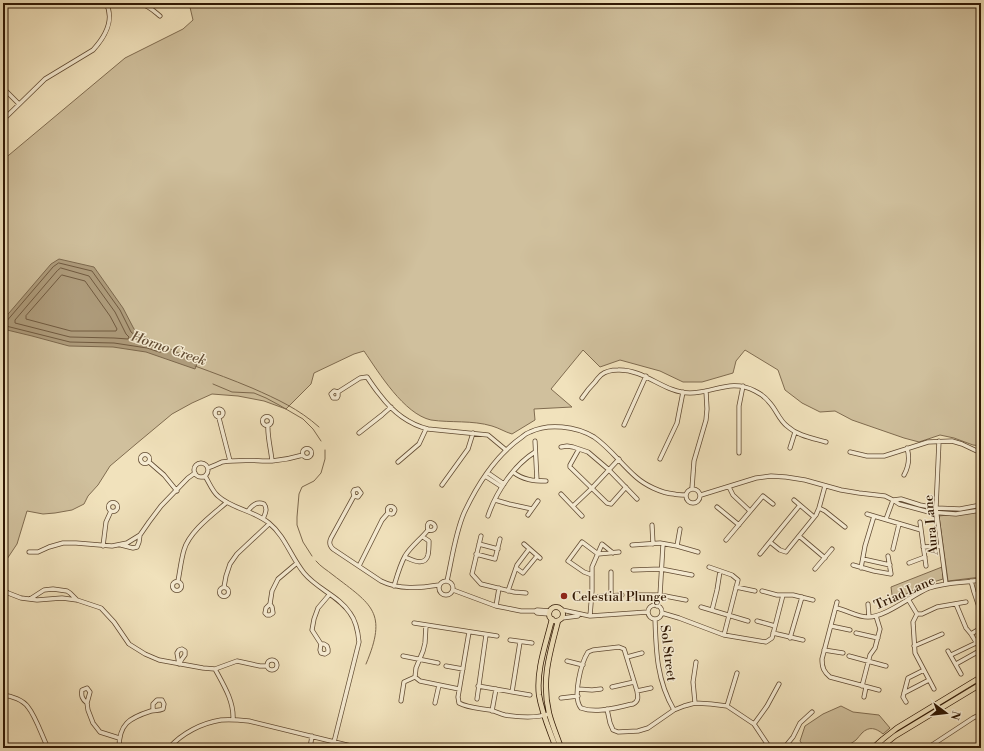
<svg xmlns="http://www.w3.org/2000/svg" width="984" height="751" viewBox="0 0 984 751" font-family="'Libre Bodoni',serif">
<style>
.green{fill:#d0c09d;stroke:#806c50}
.water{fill:#af9d7d;stroke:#7c684d}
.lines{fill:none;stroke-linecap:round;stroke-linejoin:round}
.shore{stroke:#705a40;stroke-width:1}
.stream{stroke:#7c684d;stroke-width:1}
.minor-casing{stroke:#604a32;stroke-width:5}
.major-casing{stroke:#301804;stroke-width:6}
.minor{stroke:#f6ecd3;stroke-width:3.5}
.major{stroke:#f1e2bc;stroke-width:4.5}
.poi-dot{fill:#8f2418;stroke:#f6ecd3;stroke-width:1.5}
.labels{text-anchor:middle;stroke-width:3;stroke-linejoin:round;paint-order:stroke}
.street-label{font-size:13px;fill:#301804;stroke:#f6ecd3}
.poi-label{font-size:13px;fill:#301804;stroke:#f6ecd3;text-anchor:start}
.water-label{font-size:14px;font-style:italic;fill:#634d34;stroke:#f6ecd3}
</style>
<rect width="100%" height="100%" fill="#f1e2bc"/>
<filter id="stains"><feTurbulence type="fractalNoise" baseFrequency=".005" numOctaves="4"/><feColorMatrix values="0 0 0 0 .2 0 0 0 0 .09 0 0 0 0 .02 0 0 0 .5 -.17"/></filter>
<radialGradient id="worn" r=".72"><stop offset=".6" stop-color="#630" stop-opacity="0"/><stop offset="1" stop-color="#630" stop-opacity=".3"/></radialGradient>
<!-- green -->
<path class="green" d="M189,3H981V446L973,445L954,438L940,435L919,442L904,438L852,420L835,411L820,412L802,403L785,390L778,370L745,350L736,361L733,373L702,382H683L660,371L620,360L600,367L583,350L551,389L572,407L534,409L535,420L512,434C505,432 499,428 492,426C472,420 451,423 431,420C404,414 379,373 364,351L354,354L314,373L311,384L286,409L264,401L238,396L212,394L192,403L172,414L136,444L110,466L98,485L88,496L84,504L72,510L55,513L43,514L27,511L17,544L3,565V160L125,58L183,29L193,20Z
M981,511V577L948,581L939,516Z
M942,567L943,579L924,585L900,597L892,595L891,587Z
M841,706L853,712L879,715L890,728L883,734C876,728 869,726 862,733C860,735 858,738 856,740C852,743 848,745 845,748H805L800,741L805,726L823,714Z"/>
<!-- water -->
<path class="water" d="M59,259L94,267L123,308L134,329L143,336L198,362L195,369L146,352L113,347L69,346L32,336L3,329V320L51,264Z"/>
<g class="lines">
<!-- shore -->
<path class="shore" d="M59,263L92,271L120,310L131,332L141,340L160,349L161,350V352H159L147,348L114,343L70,342L6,326L5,323L53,267Z
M61,268L89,276L115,312L126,334L129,337L128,339L114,338L70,337L15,323V320L57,271Z
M62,275L85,281L110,316L117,329L116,331H71L26,319V316Z"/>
<!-- stream -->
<path class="stream" d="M195,366C214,373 233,380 252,388C277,399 299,409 319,427
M213,384L232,392L254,393L266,398L279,405L303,419L313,429L321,441
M312,556L303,542L297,525V517L299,494L302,487L314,481L321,473L325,459V450
M316,561C321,567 327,570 333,575C372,605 388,612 366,664"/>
<!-- minor casing -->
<g class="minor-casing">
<path id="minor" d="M139,3C148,5 154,11 160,16
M108,6L118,3
M3,88L19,104
M3,120L45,79L93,50C104,38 115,20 106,3
M338,392V396L337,398H333L331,394L334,391L338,392L360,378L367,377C371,383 375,389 380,395C392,411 408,424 428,429L488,435L506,450
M582,398C586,392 590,387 595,382C597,379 599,377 601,375C606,371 612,370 618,370C645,369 664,393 690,393C714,393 731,378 755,391C759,393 766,398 769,402C776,409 779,420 787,426C798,436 812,438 826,442
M215 413a4 4 0 1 1 8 0a4 4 0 1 1-8 0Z
M262.5 421a4.5 4.5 0 1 1 9 0a4.5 4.5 0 1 1-9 0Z
M219,418L230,461
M268,425C267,435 271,450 272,461
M624,425L646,376
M359,433L382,415L391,407
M535,441L537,481
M939,441L936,508L946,584
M561,447L567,446L573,447L588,452L608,469L637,499
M790,448L795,432
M302.5 453a4.5 4.5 0 1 1 9 0a4.5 4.5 0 1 1-9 0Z
M579,449L570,465V467L607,503L611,504L626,487
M850,452L867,456H884L928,442L952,441L962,444L981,453
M739,453V406L743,386
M140.5 459a4.5 4.5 0 1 1 9 0a4.5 4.5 0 1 1-9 0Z
M660,459L677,423L683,392
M149,462L164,475L177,491
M398,462L419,444L426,429
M194 470a7 7 0 1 1 14 0a7 7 0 1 1-14 0Z
M208,468C213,466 218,464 222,462C239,459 256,461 272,461C283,460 293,458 303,455
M513,472C523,480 534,481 546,481
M488,473L504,484
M904,475C909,466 910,458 907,448
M205,476C209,482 212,491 218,496C232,509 253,510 269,523C285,536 291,557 304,573C317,589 339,596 350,613C356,621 358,631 359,642L334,742
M485,476L502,487
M442,485L468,449L473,433
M729,487L733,495L750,511
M692,488L694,461L706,420L707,409L706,391
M686 496a7 7 0 1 1 14 0a7 7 0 1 1-14 0Z
M561,494L582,516
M701,495L756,478L771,476L786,477L805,480L841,490L859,493L885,496L893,500L899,504L929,512L956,514L981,510
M354,496L358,497L361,493L358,489L354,490L353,492L354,496L331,538C329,542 329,545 333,549L381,581C399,590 420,588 439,585
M495,500L509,504L532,509
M794,500L814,517
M893,500L901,499L920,505L936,508L960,509L981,505
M108.5 507a4.5 4.5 0 1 1 9 0a4.5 4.5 0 1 1-9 0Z
M573,506L592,488L619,459
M717,507L739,525
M819,508L825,511L845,527
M248,511C252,505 257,501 264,504C268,509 265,514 263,519
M867,514L921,530
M528,515L538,501
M488,516C496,492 514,465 535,452
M886,519L893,500
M920,522L926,566
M652,525L653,544
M481,536L472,574L481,584L514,592L526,593
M799,536L825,558
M726,540L763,496L773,504
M770,542L780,550L786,552L816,515L819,508L825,486
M479,544L498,549
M524,544L540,558
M121,545L133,548L137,547L139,542L140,535
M632,545L660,543L677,546L698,552
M103,546L106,522L111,511
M677,546L680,529
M923,547L941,546
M893,549L899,524
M29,552H38L49,547L63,543H76L112,546L127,543L140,535L149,522L161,506L188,478L195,473
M476,554L495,559L500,539
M760,554L800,505
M405,557C412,560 425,567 428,555C429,550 429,546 429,541L423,537
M863,559L890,565
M909,563L925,557
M853,565L874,571L891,574L888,556
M359,566L382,520L388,513C385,502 398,507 394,512C393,515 391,514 388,513
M709,567L732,575L738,580L724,635
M516,568L523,573L537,556
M861,568L865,546L874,516
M815,569L832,549
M633,570L661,569L692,575
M611,572V596
M592,575L584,572L568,561L582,542L598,554L619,552
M439 588a7 7 0 1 1 14 0a7 7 0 1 1-14 0Z
M178,581C180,571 181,560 184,550C189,532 212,515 226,503
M447,581C452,559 455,534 464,513C477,485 496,455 522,437C524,435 527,433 530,432C540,427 551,426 562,427C573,428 584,431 594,437C610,448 621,464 636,477C645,485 661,493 674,494C678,495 682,495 686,495
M971,581L974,592L981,613
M172.5 586a4.5 4.5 0 1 1 9 0a4.5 4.5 0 1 1-9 0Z
M394,586C397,576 400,565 405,556C411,546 421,539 428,530C427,527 427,521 432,523C437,525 436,532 428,530
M224,587L226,576L230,564L237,554L269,524
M736,587L755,591
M219.5 592a4.5 4.5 0 1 1 9 0a4.5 4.5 0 1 1-9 0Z
M3,589L8,593L21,598L37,600L62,598L77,600L101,608L114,622L129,644L145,654L159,660L203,668L215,669L237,661L260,666H267
M453,590L496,606L521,611H535L537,613L549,614
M508,591L517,565L529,549
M762,591L777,595H793L813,600
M634,595H660L686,600
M591,597L622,595
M30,599L44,590L53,589L67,591L70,593L77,600
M908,599L917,614
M837,602L822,659C822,668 824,672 830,677L879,690
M270,604L272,607L273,613L270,615H267L265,613L266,608L270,604L272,591L278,579L297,563
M868,604L869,617
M956,604L966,628L971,634L981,650
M648 612a7 7 0 1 1 14 0a7 7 0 1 1-14 0Z
M496,606L499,588
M657,606L660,595L663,544
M701,607L748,621
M836,608C847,610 857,617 868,617C886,617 912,595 929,588C945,582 964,583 981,580
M562,610L590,616L648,612
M712,610L717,590L720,571
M535,611L537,610L550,611
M662,613L679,618L724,635L766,642L772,638L783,595
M917,614L913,622L915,653L934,689
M917,614H922L937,607L966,602
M590,616L592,591V567L602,544L613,553
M562,618L578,616
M655,619C656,652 657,681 674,710
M757,621L775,626
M414,623L497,636
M426,625L425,643L423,651L416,668L415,677L420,681L459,689
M831,626L850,630
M469,632L458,697L459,703C468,708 479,708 490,710C495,711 500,714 505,715C518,717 537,718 549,714
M773,633L803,640
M856,633L878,638
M971,634L981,628
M790,638L802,597
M510,640L532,643
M321,644H324L327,646L328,649V652L325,654L321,653L320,650L321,644L312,630L314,619L318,608L329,595
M914,646L942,634
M619,647L624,649L625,652L637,691C638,697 639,701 633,704C617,707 597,714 581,708C572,698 581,663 588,652L593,650Z
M182,649L185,651V655L182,659L179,664L177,653L179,650Z
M824,650L843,653
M948,651L961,674
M951,655L976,643
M403,656L438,663
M849,656L886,666
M627,657L642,653
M267 665a5 5 0 1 1 10 0a5 5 0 1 1-10 0Z
M567,661L583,665
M956,664L981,650
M446,666L463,669
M215,669C223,684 234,701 233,719
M478,686L530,695
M862,686L870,655L875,648L880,629L876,616
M612,687L634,682
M578,689L592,690L601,689
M637,691L651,688
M512,692L520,642
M904,693L929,680
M3,695C12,696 23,700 28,707C36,717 42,736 48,748
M864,697L866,687
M561,698L578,696
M477,699L486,635
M401,701L404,682L415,677
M906,702L903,697L908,678L924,670
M87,703C82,699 81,696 82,690L87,688L90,692L87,703L88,710L93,723L100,732L119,738
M435,703L439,685
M695,703L693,682L696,662
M727,706L737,673
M607,709L610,723L613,730L618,732L638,731L648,728L674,710L684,706L695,703L711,704L727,706L754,724L770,748
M492,711L496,689
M754,724L767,706L779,684
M932,745L973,718L981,714
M119,748C119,724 129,718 151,711C155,710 159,711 163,709L164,704L162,700H157L153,704V710
M169,748C182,733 202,723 221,720C231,719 240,720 249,721L351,746L356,748
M310,748L312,736
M380,748L382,746
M784,748L793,737L800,723L812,712"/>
</g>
<!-- major casing -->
<g class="major-casing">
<path id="major" d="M549 614a7 7 0 1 1 14 0a7 7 0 1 1-14 0Z
M552,619C546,644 536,670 539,695C542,714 550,731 556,748
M558,621C550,653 541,679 549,713C552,725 557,736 561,748
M873,748L883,739L897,728L981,677
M880,748L895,736L981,684"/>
</g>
<!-- minor -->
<use href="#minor" class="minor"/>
<!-- major -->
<use href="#major" class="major"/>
</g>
<!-- markers -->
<circle class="poi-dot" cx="564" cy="596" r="4"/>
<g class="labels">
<!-- street labels -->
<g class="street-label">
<text transform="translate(930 525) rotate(-95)" y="5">Aura Lane</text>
<text transform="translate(904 592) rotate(-24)" y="5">Triad Lane</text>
<text transform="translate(669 653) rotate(83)" y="5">Sol Street</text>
</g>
<!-- poi labels -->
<g class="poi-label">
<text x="572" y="601">Celestial Plunge</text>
</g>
<!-- water labels -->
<g class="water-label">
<text transform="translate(169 348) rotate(19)" y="5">Horno Creek</text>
</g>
</g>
<!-- margin -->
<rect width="984" height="751" fill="none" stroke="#f1e2bc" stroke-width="16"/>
<rect x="4" y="4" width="976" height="743" fill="none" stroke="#301804" stroke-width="2"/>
<rect x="8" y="8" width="968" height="735" fill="none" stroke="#301804"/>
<!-- north arrow -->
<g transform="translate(946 713) rotate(105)" stroke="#f6ecd3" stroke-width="3" paint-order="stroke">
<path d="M0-3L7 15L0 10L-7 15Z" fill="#301804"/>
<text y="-6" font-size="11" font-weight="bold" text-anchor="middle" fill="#301804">N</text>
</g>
<rect width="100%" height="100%" filter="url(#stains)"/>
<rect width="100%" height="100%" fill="url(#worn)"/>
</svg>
